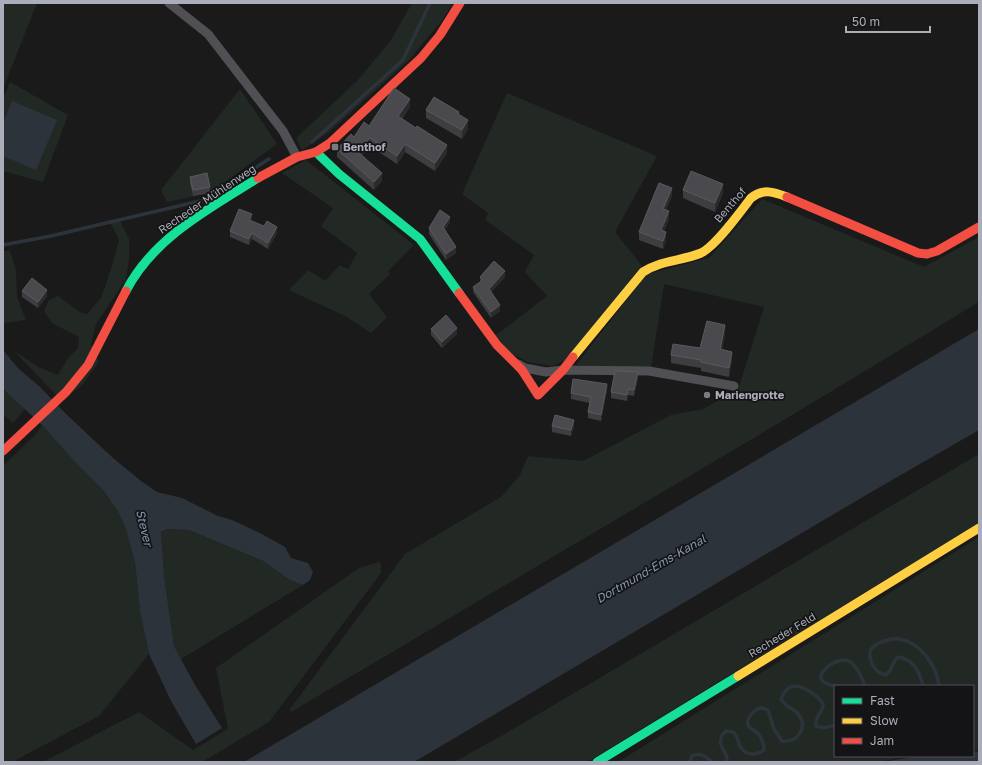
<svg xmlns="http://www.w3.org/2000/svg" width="982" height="765" viewBox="0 0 982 765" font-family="'Golos Text',sans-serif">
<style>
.green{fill:#222924}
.water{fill:#2d333b}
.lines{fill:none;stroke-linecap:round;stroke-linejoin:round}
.stream{stroke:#2d333b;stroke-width:3.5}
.street{stroke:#505054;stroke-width:9}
.fast{stroke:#16e098;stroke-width:9}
.slow{stroke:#ffcf43;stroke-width:9}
.jam{stroke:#f24e42;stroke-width:9}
.wall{fill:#3e3e41}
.shaded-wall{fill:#2b2b2c}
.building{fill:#4a4a4e;stroke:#595a5f}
.poi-dot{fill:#797a82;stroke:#141416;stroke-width:1.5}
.labels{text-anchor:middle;stroke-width:3.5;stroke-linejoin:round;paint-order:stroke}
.poi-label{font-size:11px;font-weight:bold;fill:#acadba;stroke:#141416;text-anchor:start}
.street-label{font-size:11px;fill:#acadba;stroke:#141416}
.water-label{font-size:12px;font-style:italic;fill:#8594b2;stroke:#141416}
</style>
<rect width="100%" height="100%" fill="#1a1a1a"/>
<!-- green -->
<path class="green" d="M3,3H37L3,89Z
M412,3H453L443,19L409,60L329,132L302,150L296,138L358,80L391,40Z
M10,82L68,115L43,182L3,171V99Z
M240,89L277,144L210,193L167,202L161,190Z
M507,93L657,156L615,232L643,267L565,360L553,366L528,362L509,352L495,336L547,296L525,272L534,255L485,220L488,213L462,194Z
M306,160L414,245L388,271L390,274L369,294L387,317L371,333L347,317L289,290L308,270L325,281L340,265L348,269L357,253L321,226L333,208L282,173Z
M762,199L924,267L979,237V302L779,423L291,712L290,709L405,554L501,497L520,475L528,456L583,461L671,415L703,409L738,390L764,307L664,284L651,368L576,365L647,274L709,258Z
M109,220L120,221L129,239V259L126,279L96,324L91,344L99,362L82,385L62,401L14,351L40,368L58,375L68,358L78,348L79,337L52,323L44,311L49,300L58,296L80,312L87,314L101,298L112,266L119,240Z
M3,251H10L16,270L17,297L26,320L3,323Z
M3,389L25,409L13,423L3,414Z
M42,425L75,462L103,490L117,510L125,526L135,562L140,611L149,654L99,716L12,762H3V466L36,434Z
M979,454V523L587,762H454L503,735Z
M167,529L189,530L263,561L290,580L303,585L181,659L174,646L164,574L161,532Z
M979,537V751H973V686H835V756H912L878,762H618Z
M379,562L381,564V573L269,722L202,762H43L139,712L193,750L228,729L216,668L359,568Z"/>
<!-- water -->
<path class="water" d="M12,101L57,120L36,170L3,156V124Z
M979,329V430L873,491L414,762H244Z
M3,350L18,368L40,387L66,414L113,458L141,481L157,492L182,498L218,516L232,520L260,533L285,547L291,558L308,563L313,572L310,580L303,585L290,580L263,561L189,530L167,529L161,532L164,575L174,646L195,685L222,728L196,744L171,701L149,654L140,611L135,562L125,526L117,510L103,490L75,462L42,425L3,389Z
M973,752H979V762H882L919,756H973Z"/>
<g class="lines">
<!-- stream -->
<path class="stream" d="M312,142L403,60L430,3
M3,245L51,236L204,200L269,159
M835,686C804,681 832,659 845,660C854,660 863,678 864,686
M923,686C920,672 913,659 898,657C891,663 894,668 886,675C879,674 876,670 872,664C871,661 869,656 870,652C872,643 891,638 899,639C920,642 937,666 939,686
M690,762L692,756C701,752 705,756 712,762
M727,762C729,751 712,744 726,731C730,732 733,731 735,734C738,737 738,743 740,746C745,756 756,756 764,750C764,743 761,735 755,731C754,730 749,727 749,727C745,721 751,714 756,710C760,707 763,708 768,710L774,729L782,741C797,743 808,728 799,715C794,708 784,707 781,699C783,693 788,686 795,686C802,686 822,697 823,705C824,711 814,716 816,726C823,729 828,727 835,725"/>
<!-- street -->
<path class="street" d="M169,3L208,34L283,131L297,157
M518,364L525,368L546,372L563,370L649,371L734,386"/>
<!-- fast -->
<path class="fast" d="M316,152L339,174L420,239L459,293
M126,291C153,238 210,208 258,178
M597,762L738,676"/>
<!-- slow -->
<path class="slow" d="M573,357L643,272C661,260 682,261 701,253C716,246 740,212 751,198C763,188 774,192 787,197
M738,676L979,528"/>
<!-- jam -->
<path class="jam" d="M258,178L297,157L316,152L330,143L421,58L440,35L460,3
M787,197L918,253L927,254L937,251L979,227
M459,293L497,345L522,370L538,395L563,370L573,357
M3,451L66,392L88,365L126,291"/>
</g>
<!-- wall -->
<path class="wall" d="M410,107L402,119L447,153L435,171L405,152L397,164L370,146L362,155L382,181L374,190L337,157V149L369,126Z
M426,110L459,115L468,129L462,139L426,118Z
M190,177L210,187V193L193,196L190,183Z
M683,190L723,193L715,212L683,198Z
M672,196L666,210L669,219L664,231L666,241L663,249L639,240V232Z
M252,220L251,221L277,233L268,249L252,239L249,245L230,237V231Z
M450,222L445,230L456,253L446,260L429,234V228Z
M480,277H505L491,292L500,311L491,318L473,292V287L480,282Z
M22,291L47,296L38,308L22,297Z
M431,329L457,334L442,348L431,335Z
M725,334L722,350L732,360L729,377L701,371V368L671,363V355L700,348Z
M638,378L634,396L628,395L627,401L611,398V392Z
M607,390L601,421L588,418V412L590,403L571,399V393Z
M552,426H574L571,436L552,432Z"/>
<!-- shaded-wall -->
<path class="shaded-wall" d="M410,99V107L398,124V116Z
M468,120V129L462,139V130Z
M370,138V146L358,159V152Z
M405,144V152L397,164V156Z
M447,145V153L435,171V163Z
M382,173V181L374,190V182Z
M723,184V193L715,212V203Z
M672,188V196L663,217V209Z
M669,211V219L661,238V230Z
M252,214V220L249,226V220Z
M450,217V222L443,233V227Z
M277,227V233L268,249V243Z
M666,232V241L663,249V241Z
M252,233V239L249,245V239Z
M456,247V253L446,260V254Z
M505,271V277L489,295V289Z
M47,290V296L38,308V302Z
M500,305V311L491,318V312Z
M725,325V334L720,358V349Z
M457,328V334L442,348V342Z
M732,352V360L729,377V368Z
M638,372V378L634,396V390Z
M607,384V390L601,421V415Z
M628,389V395L627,401V395Z
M574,420V426L571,436V430Z"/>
<!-- building -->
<path class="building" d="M394,88L410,99L398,116L416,128L417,126L447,145L435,163L405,144L397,156L370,138L358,152L382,173L374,182L337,149L351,134L354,137L364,122L369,126Z
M434,97L459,112L458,114L468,120L462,130L426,110Z
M691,171L723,184L715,203L683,190Z
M207,173L210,187L193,190L190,177Z
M659,183L672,188L663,209L669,211L661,230L666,232L663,241L639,232Z
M239,209L252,214L249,220L264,226L267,221L277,227L268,243L252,233L249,239L230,231Z
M440,210L450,217L443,227L456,247L446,254L429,228Z
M494,261L505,271L489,289L500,305L491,312L473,287L483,280L480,277Z
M32,278L47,290L38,302L22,291Z
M446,315L457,328L442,342L431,329Z
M707,321L725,325L720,349L732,352L729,368L701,362V360L671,355L673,344L700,348Z
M615,371L638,372L634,390L628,389L627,395L611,392Z
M573,379L607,384L601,415L588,412L591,397L571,393Z
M555,415L574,420L571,430L552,426Z"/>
<!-- markers -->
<g class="poi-dot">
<rect x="331" y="143" width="8" height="8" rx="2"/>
<circle cx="707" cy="395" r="4"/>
</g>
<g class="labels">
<!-- poi labels -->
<g class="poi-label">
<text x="343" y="151">Benthof</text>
<text x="715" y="399">Mariengrotte</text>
</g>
<!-- street labels -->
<g class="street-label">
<text transform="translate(207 199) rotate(-34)" y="4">Recheder Mühlenweg</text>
<text transform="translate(730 205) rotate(-49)" y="4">Benthof</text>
<text transform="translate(782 635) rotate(-31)" y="4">Recheder Feld</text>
</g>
<!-- water labels -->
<g class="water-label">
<text transform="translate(144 528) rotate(77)" y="4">Stever</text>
<text transform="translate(651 569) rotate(-30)" y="4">Dortmund-Ems-Kanal</text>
</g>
</g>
<!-- border -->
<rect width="982" height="765" fill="none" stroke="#acadba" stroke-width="8"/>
<!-- legend -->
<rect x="834" y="685" width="140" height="72" fill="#141416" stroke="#515158"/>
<rect x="842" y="698" width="20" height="6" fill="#16e098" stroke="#515158"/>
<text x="870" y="705" font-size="12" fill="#acadba">Fast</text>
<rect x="842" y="718" width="20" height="6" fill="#ffcf43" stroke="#515158"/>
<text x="870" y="725" font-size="12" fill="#acadba">Slow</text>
<rect x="842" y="738" width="20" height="6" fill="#f24e42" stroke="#515158"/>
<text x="870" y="745" font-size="12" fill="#acadba">Jam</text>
<!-- scale -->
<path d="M846 26v6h84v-6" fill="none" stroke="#acadba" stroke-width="2"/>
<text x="852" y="26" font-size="12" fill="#acadba" stroke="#141416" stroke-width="3" paint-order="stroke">50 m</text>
</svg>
